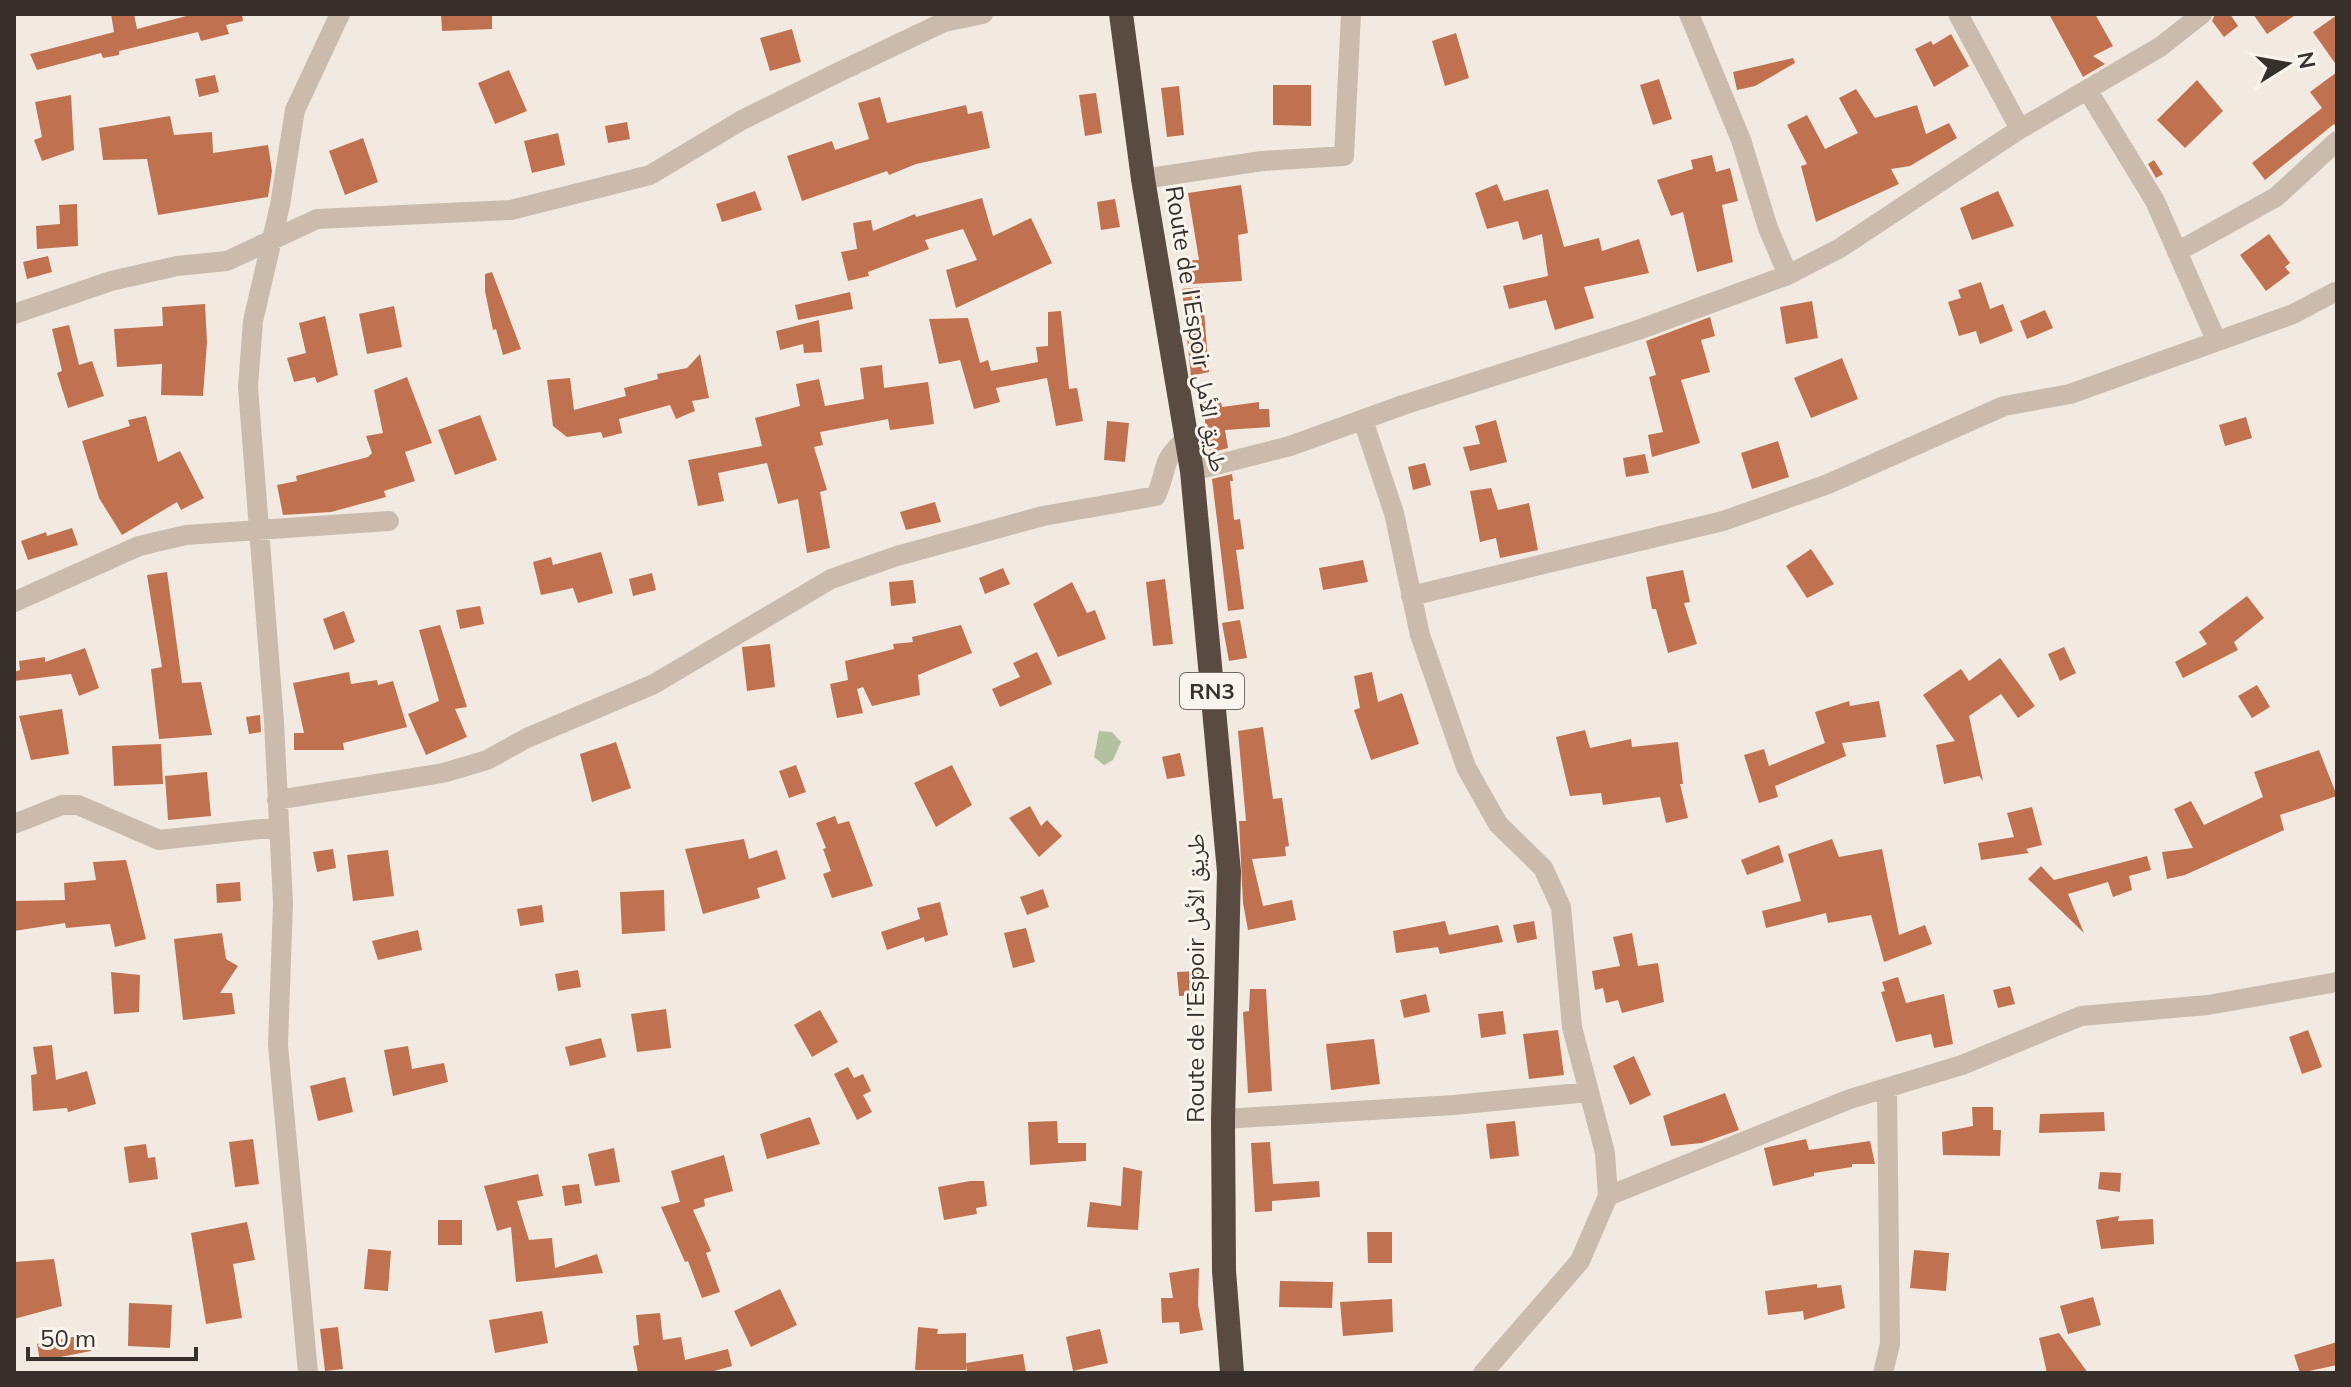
<svg xmlns="http://www.w3.org/2000/svg" width="2351" height="1387" viewBox="0 0 2351 1387" font-family="Mulish,'Noto Naskh Arabic',sans-serif">
<style>
.green{fill:#b4c1a0}
.building{fill:#c07150}
.lines{fill:none;stroke-linecap:round;stroke-linejoin:round}
.street{stroke:#cabbac;stroke-width:20}
.highway{stroke:#594a42;stroke-width:24}
.labels{text-anchor:middle;stroke-width:6;stroke-linejoin:round;paint-order:stroke}
.shield{fill:#faf4ec;stroke:#726b65;stroke-width:2}
.shield-label{font-size:22px;font-weight:bold;fill:#38302b}
.street-label{font-size:24px;fill:#38302b;stroke:#faf4ec}
</style>
<rect width="100%" height="100%" fill="#f2eae0"/>
<!-- green -->
<path class="green" d="M1099,731L1112,732L1121,742L1113,760L1104,765L1094,757Z"/>
<!-- building -->
<path class="building" d="M111,14H134L137,29L194,14H242L243,21L226,25L229,34L201,41L198,32L119,51V55L103,58L101,53L37,70L30,54L114,32Z
M441,14H492V29L442,31Z
M2049,14H2095L2113,46L2093,56L2105,64L2083,77Z
M2215,14H2230L2238,26L2224,37L2212,21Z
M2253,14H2297L2267,34Z
M2337,15V66L2313,32Z
M792,29L801,62L770,71L760,38Z
M1456,33L1469,78L1445,86L1432,41Z
M1951,34L1969,66L1934,87L1915,49L1931,41L1933,45Z
M1793,58L1795,63L1755,86L1737,90L1733,72Z
M509,70L527,111L495,124L478,83Z
M2337,72V128L2334,124L2265,180L2252,163L2322,108L2310,92Z
M215,75L219,92L199,97L195,79Z
M1659,79L1672,119L1653,125L1640,85Z
M2197,80L2223,111L2185,148L2157,120Z
M1273,85H1311V126L1273,125Z
M1179,86L1184,135L1167,137L1161,88Z
M1856,89L1875,118L1917,105L1926,134L1949,123L1957,138L1910,166L1891,169L1899,184L1816,222L1801,166L1807,164L1787,125L1807,115L1825,149L1858,133L1839,98Z
M1096,93L1102,133L1085,136L1079,95Z
M71,95L74,150L42,161L34,140L42,137L35,102Z
M880,97L887,123L966,105L968,114L982,111L990,148L916,164L889,175L887,171L802,201L787,156L832,141L835,150L869,139L858,103Z
M170,116L174,135L212,132L213,153L268,145L272,171L268,197L158,215L147,159L103,160L99,128Z
M627,122L630,139L608,143L605,126Z
M558,133L565,165L532,173L524,141Z
M363,138L378,182L345,195L329,151Z
M1712,155L1716,172L1730,168L1738,201L1722,205L1733,262L1697,272L1683,212L1671,216L1657,180L1693,169L1691,160Z
M2154,160L2163,174L2156,178L2148,164Z
M1497,184L1504,201L1548,189L1564,247L1599,238L1602,251L1639,239L1649,273L1584,287L1594,318L1555,330L1546,300L1509,309L1503,286L1548,276L1542,234L1523,240L1518,221L1487,229L1475,193Z
M1241,185L1248,233L1238,235L1242,281L1192,284L1190,260H1199L1188,193Z
M755,191L762,210L722,222L716,204Z
M1998,191L2014,226L1972,240L1960,208Z
M982,198L993,236L1031,218L1052,263L956,308L946,270L977,260L963,229L925,240L929,249L868,272L869,276L848,281L841,252L857,249L853,223L871,220L873,231L915,214L916,217Z
M1115,199L1120,227L1101,230L1097,202Z
M77,204L78,246L37,249L36,226L60,224L59,205Z
M2269,234L2290,263L2285,267L2290,273L2266,291L2240,255Z
M48,256L52,272L27,279L23,262Z
M492,272L521,349L503,355L496,329L493,330L485,291V274Z
M1981,282L1990,309L2003,304L2013,331L1980,344L1976,331L1959,336L1948,302L1961,298L1958,290Z
M1202,287L1209,372L1191,376L1182,289Z
M850,292L853,309L798,320L795,305Z
M1812,301L1818,338L1786,344L1780,307Z
M205,304L207,342L203,396L161,395L162,364L117,367L114,329L163,326L162,307Z
M394,306L402,347L367,354L359,314Z
M2045,310L2053,328L2027,339L2020,321Z
M1061,311L1069,389L1077,388L1083,421L1056,426L1047,378L996,388L1000,402L974,409L960,360L939,364L929,319L968,318L980,363L988,360L991,371L1038,362L1036,347L1048,346V312Z
M325,316L338,375L317,383L315,377L294,382L287,358L306,353L299,323Z
M1710,317L1715,336L1701,340L1710,372L1681,380L1700,443L1652,457L1648,435L1663,432L1649,377L1656,375L1646,341Z
M819,320L822,352L804,353L803,344L780,350L776,331Z
M69,325L79,365L92,361L104,396L68,408L57,373L62,371L52,329Z
M700,354L709,398L692,401L695,411L676,419L670,405L619,419L622,433L603,438L601,432L567,437L553,426L547,380L570,378L574,410L626,396L624,388L658,379L657,374L687,368Z
M1842,358L1858,399L1811,418L1794,378Z
M882,365L884,388L928,382L934,424L890,430L888,419L820,432L823,445L814,447L827,490L820,492L830,548L807,553L798,499L778,504L767,463L718,473L724,501L698,506L688,460L762,446L755,418L800,406L796,384L819,379L825,406L864,399L860,368Z
M407,377L432,443L405,452L415,481L384,491L386,497L331,512L283,515L277,485L297,481L296,476L368,457L372,453L366,436L383,433L374,390Z
M1220,399L1222,407L1259,402V409H1269L1270,427L1225,430L1228,448L1210,453L1202,402Z
M480,415L497,460L455,475L438,430Z
M146,416L158,462L180,451L204,498L181,510L177,502L122,535L99,498L82,441L130,426L128,420Z
M2246,417L2252,438L2225,446L2219,425Z
M1496,420L1507,462L1470,471L1463,447L1480,444L1475,426Z
M1107,421L1129,423L1125,462L1104,460Z
M1778,441L1789,477L1752,489L1741,453Z
M1645,454L1649,473L1626,477L1623,458Z
M1425,463L1431,485L1413,490L1408,467Z
M1232,474L1233,481H1230L1234,520L1240,519L1244,549L1236,550L1244,609L1228,611L1212,479Z
M1491,488L1498,510L1529,503L1538,550L1500,558L1496,538L1480,542L1470,491Z
M935,502L941,522L906,530L900,512Z
M72,528L78,545L28,560L21,541L46,532L47,536Z
M1811,549L1834,584L1807,598L1786,566Z
M601,552L613,593L578,603L573,588L541,595L533,562L551,557L553,565Z
M1363,560L1368,582L1323,590L1319,568Z
M1003,568L1010,584L985,594L979,578Z
M1683,570L1690,602L1684,603L1697,644L1668,653L1656,609H1652L1646,577Z
M167,572L182,683L201,682L212,735L159,739L151,669L162,667L147,575Z
M652,573L656,590L633,596L629,579Z
M1165,579L1173,644L1153,646L1146,582Z
M913,580L916,603L891,606L889,582Z
M1072,582L1087,613L1095,610L1106,639L1058,657L1033,604Z
M2247,596L2264,618L2234,642L2238,650L2183,678L2175,662L2207,644L2199,632Z
M480,606L484,624L460,629L456,610Z
M344,611L355,642L334,650L323,619Z
M1240,620L1247,658L1229,661L1222,623Z
M440,625L467,707L455,709L467,737L426,755L408,714L439,701L419,630Z
M961,625L972,653L918,675L920,695L872,706L863,687L857,689L863,713L837,718L830,684L848,680L845,661L894,649L893,644L913,642L912,637Z
M770,644L775,687L747,691L742,647Z
M2064,647L2076,673L2060,681L2048,654Z
M85,648L99,688L79,696L71,674L14,681V672L20,670L19,661L45,657V662Z
M1037,652L1052,684L1000,707L992,689L1020,677L1013,663Z
M2000,658L2035,706L2018,718L2001,694L1969,716L1983,781L1979,776L1944,784L1936,745L1955,741L1923,695L1961,669L1969,681Z
M349,672L351,684L377,680L378,685L393,681L407,727L343,743L344,750H294V733H304L293,683Z
M1372,672L1378,702L1402,693L1419,744L1371,760L1354,710L1360,708L1354,676Z
M2257,685L2270,707L2252,718L2238,696Z
M1849,701L1850,706L1879,701L1886,737L1842,743L1846,756L1775,786L1778,797L1759,803L1744,755L1764,749L1769,766L1825,743L1815,712Z
M62,709L69,754L31,760L19,716Z
M260,715L261,732L249,734L246,717Z
M1263,727L1273,799L1282,798L1289,846L1285,847L1286,856L1252,859L1263,906L1292,900L1296,920L1248,930L1243,903L1239,821H1246L1238,731Z
M1585,730L1590,748L1631,739L1632,747L1678,742L1683,784H1680L1688,818L1666,823L1660,797L1603,805L1601,793L1570,796L1556,737Z
M616,742L631,788L592,802L580,754Z
M161,744L163,784L114,786L112,746Z
M2319,750L2337,796L2280,815L2284,830L2185,875L2167,879L2162,852L2193,848L2174,809L2191,801L2204,825L2263,797L2254,772Z
M1180,753L1185,776L1167,779L1162,757Z
M796,765L806,792L789,798L779,771Z
M952,765L972,805L936,827L914,783Z
M207,772L211,816L168,820L165,776Z
M1030,806L1041,826L1047,820L1062,836L1039,857L1009,818Z
M2032,807L2042,845L2026,849L2029,853L1981,860L1978,843L2014,837L2007,813Z
M835,816L838,824L849,821L873,886L832,898L823,874L831,871L823,849L826,848L816,823Z
M744,839L749,859L777,850L786,879L757,888L760,898L703,914L685,849Z
M1832,839L1839,857L1882,849L1899,935L1925,925L1932,944L1884,962L1871,915L1828,923L1826,913L1766,928L1762,911L1801,901L1788,854Z
M1779,845L1784,862L1747,875L1741,860Z
M333,849L336,868L317,872L313,852Z
M388,850L394,896L353,901L347,855Z
M2147,856L2151,870L2129,876L2132,890L2113,897L2108,882L2068,894L2084,933L2028,879L2041,866L2054,880Z
M126,860L146,939L115,947L110,924L66,928L65,923L14,931V901L65,900L64,883L96,880L93,862Z
M240,882L241,901L217,903L216,884Z
M1043,889L1049,907L1027,915L1020,897Z
M664,890L665,931L622,934L620,892Z
M940,902L948,935L925,942L924,937L887,950L881,932L920,919L917,908Z
M542,905L544,922L520,926L517,909Z
M1445,921L1449,935L1498,925L1503,942L1440,954L1438,947L1396,953L1393,931Z
M1534,921L1537,939L1517,943L1513,925Z
M1026,928L1035,962L1013,968L1004,933Z
M418,930L422,950L378,960L372,941Z
M222,933L226,959L238,966L220,993H232L235,1014L183,1020L174,939Z
M1632,933L1638,966L1658,963L1664,1002L1622,1013L1618,1000L1606,1003L1603,988L1595,990L1592,971L1620,966L1613,937Z
M578,970L581,987L558,991L555,974Z
M1201,971L1202,995L1179,996L1177,972Z
M111,972L140,975L139,1012L114,1014Z
M1898,977L1906,1003L1944,994L1953,1044L1934,1048L1931,1034L1896,1042L1881,992L1885,991L1882,982Z
M2010,986L2015,1004L1998,1008L1993,990Z
M1250,989H1266L1272,1091L1248,1093L1243,1012L1249,1011Z
M1426,994L1430,1012L1404,1018L1400,1000Z
M666,1009L671,1048L637,1052L631,1014Z
M820,1010L838,1042L812,1057L794,1025Z
M1503,1011L1506,1034L1481,1038L1478,1014Z
M1558,1030L1564,1075L1529,1079L1523,1034Z
M2308,1030L2322,1067L2302,1074L2289,1037Z
M601,1038L606,1057L570,1066L565,1047Z
M1374,1039L1380,1084L1331,1090L1326,1044Z
M52,1045L56,1080L87,1071L96,1104L68,1112L67,1108L33,1111L31,1075L37,1074L33,1047Z
M408,1046L412,1069L444,1063L448,1082L393,1096L384,1050Z
M1634,1056L1651,1095L1630,1105L1613,1066Z
M848,1067L854,1078L863,1074L871,1091L863,1095L872,1112L857,1120L834,1074Z
M345,1077L353,1112L318,1121L310,1086Z
M1725,1093L1739,1130L1702,1143L1671,1146L1663,1116Z
M1972,1107H1993V1130H2001L2000,1156L1943,1155L1942,1132L1973,1126Z
M2104,1112L2105,1131L2039,1133L2040,1114Z
M810,1117L820,1144L767,1159L760,1134Z
M1057,1121L1058,1143H1086V1161L1030,1165L1028,1122Z
M1515,1121L1519,1156L1490,1159L1486,1124Z
M253,1139L259,1184L235,1187L229,1142Z
M1806,1139L1809,1150L1870,1141L1875,1164H1852V1167L1814,1173V1176L1773,1186L1764,1148Z
M1270,1142L1273,1184L1319,1181L1320,1197L1272,1201V1211L1255,1212L1251,1143Z
M146,1144L148,1158L155,1157L158,1179L129,1183L124,1147Z
M614,1148L620,1182L595,1186L588,1154Z
M724,1155L733,1191L704,1199L705,1206L693,1210L711,1251L706,1253L720,1292L702,1298L688,1261L685,1262L661,1207L680,1202L671,1171Z
M1123,1167L1142,1171L1138,1230L1087,1227L1090,1202L1121,1206Z
M2100,1172L2121,1173L2120,1192L2098,1189Z
M538,1174L543,1196L517,1201L529,1240L552,1238L555,1268L597,1254L603,1273L516,1282L511,1227L497,1231L484,1186Z
M970,1181H984L987,1206L976,1208L977,1214L944,1220L938,1187Z
M579,1184L582,1203L565,1206L562,1186Z
M2119,1216L2118,1221L2153,1219L2154,1244L2101,1249L2096,1220Z
M438,1220H462V1245H438Z
M247,1222L255,1260L233,1264L242,1318L206,1324L191,1233Z
M1367,1232H1392V1263H1368Z
M368,1249L391,1251L388,1291L364,1289Z
M1914,1250L1949,1253L1946,1291L1910,1288Z
M54,1259L62,1306L14,1319V1262Z
M1199,1268L1198,1305L1203,1330L1180,1334L1179,1322L1162,1323L1161,1298H1173L1169,1273Z
M1280,1281L1333,1282L1332,1308L1279,1307Z
M1817,1284V1288L1841,1285L1845,1308L1804,1320L1803,1311L1768,1315L1765,1291Z
M780,1289L797,1325L751,1347L734,1311Z
M2093,1297L2101,1325L2068,1334L2060,1306Z
M1392,1299L1393,1332L1343,1336L1340,1302Z
M129,1303L172,1305L170,1348L128,1346Z
M542,1311L548,1343L495,1353L489,1320Z
M660,1313L663,1340L681,1337L685,1360L728,1349L732,1366L707,1373H638L633,1346L639,1345L636,1315Z
M338,1327L343,1369L325,1371L320,1329Z
M918,1327L938,1329L937,1334L966,1333V1363L1023,1354L1026,1373H967L966,1364V1370H915Z
M1100,1329L1108,1363L1073,1371L1066,1337Z
M2059,1333L2088,1373H2047L2039,1338Z
M88,1334L91,1351L40,1361L37,1344Z
M2337,1342V1365L2300,1373L2294,1355Z"/>
<g class="lines">
<!-- street -->
<path class="street" d="M1689,14L1741,140L1768,228L1788,275
M1958,14L2020,129
M2088,91L2155,201L2216,340
M1143,179L1262,161L1344,156L1351,14
M2177,252L2276,197L2337,141
M14,314L111,281L177,266L227,261L317,219L511,210L650,175L742,120L839,72L944,22L983,14
M1363,420L1394,513L1420,635L1466,767L1498,824L1543,868L1561,907L1572,1027L1605,1153L1608,1196L1580,1261L1483,1373
M1192,471L1290,446L1403,405L1638,330L1788,275L1840,248L2020,129L2160,47L2202,14
M1411,596L1723,521L1828,484L2004,406L2070,394L2293,314L2335,292
M14,602L139,546L186,535L389,521
M277,800L443,773L487,760L527,738L654,684L831,579L897,556L1043,516L1156,496C1169,467 1159,462 1187,438
M14,824L62,805H78L159,840L279,827
M1223,1119L1454,1105L1589,1092
M1608,1196L1850,1099L1962,1065L2081,1016L2208,1005L2337,982
M308,1373L278,1045L283,903L274,722L248,387L253,321L280,205L295,110L340,14
M1883,1373L1890,1344L1887,1088"/>
<!-- highway -->
<path class="highway" d="M1121,14L1143,179L1192,471L1229,872L1223,1119L1224,1271L1232,1373"/>
</g>
<g class="labels">
<!-- shield labels -->
<rect class="shield" x="1180" y="673" width="64" height="36" rx="6"/>
<g class="shield-label">
<text x="1212" y="699">RN3</text>
</g>
<!-- street labels -->
<g class="street-label">
<text transform="translate(1196 329) rotate(81)" y="8">Route de l’Espoir طريق الأمل</text>
<text transform="translate(1196 978) rotate(-90)" y="8">Route de l’Espoir طريق الأمل</text>
</g>
</g>
<!-- border -->
<rect width="2351" height="1387" fill="none" stroke="#38302b" stroke-width="32"/>
<!-- north arrow -->
<g transform="translate(2287 64) rotate(79)" stroke="#faf4ec" stroke-width="6" paint-order="stroke">
<path d="M0-6L14 30L0 20L-14 30Z" fill="#38302b"/>
<text y="-12" font-size="22" font-weight="bold" text-anchor="middle" fill="#38302b">N</text>
</g>
<!-- scale -->
<path d="M28 1347v12h168v-12" fill="none" stroke="#38302b" stroke-width="4"/>
<text x="40" y="1347" font-size="24" fill="#38302b" stroke="#faf4ec" stroke-width="6" paint-order="stroke">50 m</text>
</svg>
